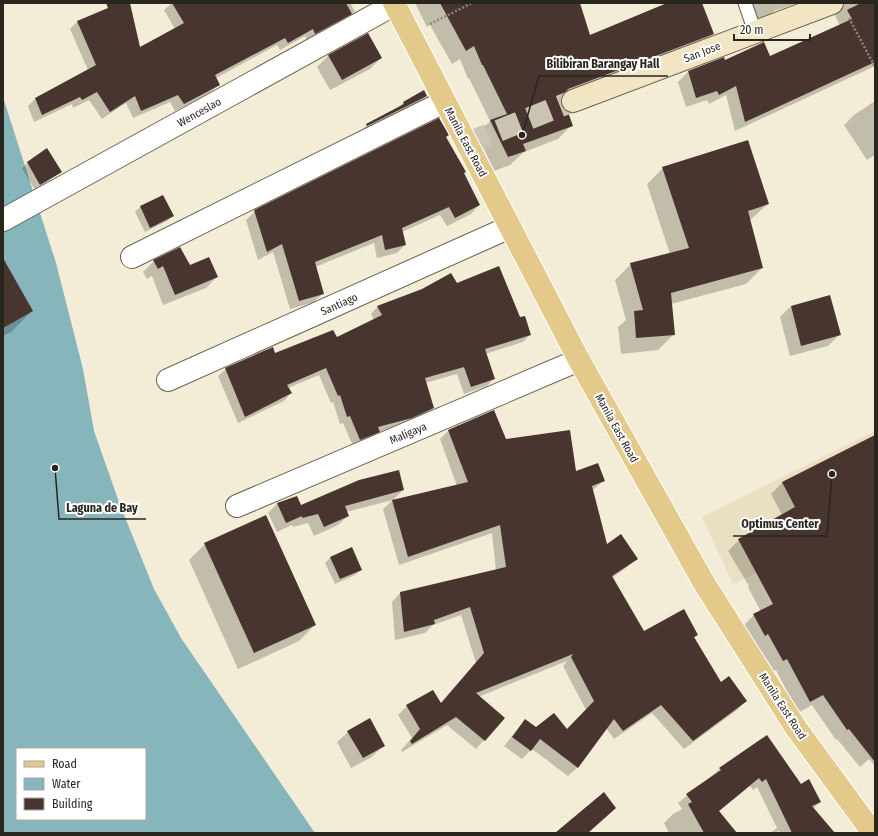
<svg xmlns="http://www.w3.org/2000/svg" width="878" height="836" viewBox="0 0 878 836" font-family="'Fira Sans Condensed',sans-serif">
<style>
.built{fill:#e9dfc2}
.water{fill:#87b5bc;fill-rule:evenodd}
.shadow{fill:#0003}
.building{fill:#493530}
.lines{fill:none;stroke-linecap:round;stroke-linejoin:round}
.secondary-tunnel{stroke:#cbc4b1;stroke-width:22;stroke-dasharray:22 11;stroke-linecap:butt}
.lane-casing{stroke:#69634f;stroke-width:15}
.street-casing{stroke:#69634f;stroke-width:24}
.secondary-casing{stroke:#69634f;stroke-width:24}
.primary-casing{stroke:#fff;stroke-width:24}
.path{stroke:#8b8677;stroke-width:2.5;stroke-dasharray:2 2;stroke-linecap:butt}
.lane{stroke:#fff;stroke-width:13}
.street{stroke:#fff;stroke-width:22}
.secondary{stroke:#f2e5c4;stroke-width:22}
.primary{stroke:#e4ca8a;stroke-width:22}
.labels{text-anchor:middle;stroke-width:4;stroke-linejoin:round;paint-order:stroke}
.street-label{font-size:11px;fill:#29261e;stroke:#fff}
.leader{fill:none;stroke:#29261e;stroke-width:1.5}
.callout-dot{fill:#29261e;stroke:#fff;stroke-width:1.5}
.callout-label{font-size:12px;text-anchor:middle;font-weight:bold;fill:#29261e;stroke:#fff;stroke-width:4;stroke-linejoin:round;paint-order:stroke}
</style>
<rect width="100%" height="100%" fill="#f3ecd6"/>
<!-- built -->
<path class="built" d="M875,431V517L733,584L702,517Z"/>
<!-- water -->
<path class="water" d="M3,97L56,263L83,369L94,431L120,505L154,589L181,638L315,833H3ZM17,749H145V819H17Z"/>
<!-- shadow -->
<path class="shadow" d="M172,3H355L351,5L355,11L347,19L307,41L305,36L280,50L277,45L216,78L219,84L211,92L175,111L170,102L133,118L126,103L102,119L89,100L73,108L72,104L34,122L28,106L36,98L88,70L70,29L78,21L139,49L175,29L164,10Z
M415,3H579L589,36L663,6L666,3H701L713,34L699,48L560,100V105L572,125L558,139L524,152L510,165L494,171L477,134L490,121L469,78L468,79L460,59L452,64L430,25L427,27Z
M741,3H797L774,11L767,18L748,24Z
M830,3H875V66L735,131L726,95L709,104L707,100L686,107L678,82L688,72L725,61L770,58L840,26L835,15L834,8Z
M368,34L381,58L370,69L330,90L317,67L328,56Z
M426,96L415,107L356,136L367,125L397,109L404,102Z
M875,101V155L867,160L844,125L854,115Z
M446,137L479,205L471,214L447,226L440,215L402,232L405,245L397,253L377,258L374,243L315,267L323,293L314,302L290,309L273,252L258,260L246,220L255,211Z
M28,163L61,172L35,190L22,168Z
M663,168L768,204L750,220L762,268L746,284L671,304L674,334L658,350L621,354L618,327L626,320L615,280L631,264L670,254L647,184Z
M163,196L173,216L167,221L145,232L135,212L140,207Z
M3,260L32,311L11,332L3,336Z
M154,261L189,266L217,277L206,288L163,305L152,276L147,279L143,272Z
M457,285L520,318L530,335L523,342L485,354L494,378L487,386L464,394L457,374L425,383L433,408L426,415L403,425L378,432L371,439L353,446L343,423L340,424L333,402L331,403L319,375L288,388L291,393L284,401L238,423L218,376L226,369L336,338L374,320L371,314L378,306Z
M791,306L839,335L828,346L790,356L780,317Z
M449,430L506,440L575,473L603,481L592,491L606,545L636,559L627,567L612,578L644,633L697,635L694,638L721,683L746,701L737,710L684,749L652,713L614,739L606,728L577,768L568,776L532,749L522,759L504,746L525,720L536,729L567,730L586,710L563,666L567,661L478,697L484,740L476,749L447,725L402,752L401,750L412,738L398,715L407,706L433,691L441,704L476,663L461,615L433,625L425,633L395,640L392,602L400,593L496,571L492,533L399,565L383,509L393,500L346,512L348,516L338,525L314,536L308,523L293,527L292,525L277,532L268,513L277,504L301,507L403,490L393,500L457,486L440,439Z
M875,436V766L869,759L860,767L837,739L836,740L812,705L798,713L776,670L772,672L757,645L754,646L743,626L754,615L761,612L748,587L749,586L728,551L739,540L782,515L771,494L782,483Z
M205,544L315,625L299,641L238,669L189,560Z
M331,557L361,570L355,575L335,584L325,563Z
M348,732L383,746L372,757L351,768L337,742Z
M720,769L801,785L820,802L813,809L805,833H780L778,830V833H770L777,828L757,787L753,790L750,786L718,812L736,833H669L664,823L673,814L682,809L678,803Z"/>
<!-- building -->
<path class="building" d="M106,3H130L140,47L184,23L172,3H346L352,14L315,34L313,29L288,43L285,38L215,75L220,85L184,104L178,95L141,111L135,96L110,112L97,92L82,100L80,97L42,115L35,98L96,65L77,21L108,8Z
M440,3H580L590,35L667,3H702L714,34L568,89L562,96L561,105L568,112L573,126L523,144L526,151L508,157L490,120L507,114L483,65H482L474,46L466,51Z
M861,3H875V62L745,122L736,86L719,95L717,91L696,98L688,71L724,57L725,60L764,42L770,56L852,19L847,10Z
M368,33L382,58L342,80L328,55Z
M424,90L427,96L367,126L366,124L404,104L403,102Z
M439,118L449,135L446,137L466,172L464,173L480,205L455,218L449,207L402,228L406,245L385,250L382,235L315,262L324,294L299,301L282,244L267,252L254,210Z
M748,140L769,204L748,211L763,268L671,293L675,335L636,338L634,311L643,310L630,263L689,248L662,167Z
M47,148L62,172L40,185L27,162Z
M163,195L174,216L150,228L140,206Z
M180,247L190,265L209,257L218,277L175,295L163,266L158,269L153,260Z
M3,258L33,311L3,328Z
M499,266L520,317L525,316L531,335L485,349L495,379L471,387L464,367L425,378L434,408L412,418L378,427L380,432L360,440L350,416L347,417L340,395L338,396L326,368L287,385L292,393L245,417L225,368L273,347L275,353L333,330L337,337L382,315L377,306L422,289L451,273L457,283Z
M830,295L841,335L801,346L791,306Z
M494,410L506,439L570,430L576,471L598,463L605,481L592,486L607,544L621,534L638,559L612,576L644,631L684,609L698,635L694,637L721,682L729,676L747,701L693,741L661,705L623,731L614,719L578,768L540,739L531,751L512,737L525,719L536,727L554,713L567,729L594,701L571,657L573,654L476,693L505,718L485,741L456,717L412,744L410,741L420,729L406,705L433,690L441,703L484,653L470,607L434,620L435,624L404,632L400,592L506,567L500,525L408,557L392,500L468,482L448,430Z
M875,435V762L849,729L847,730L823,695L810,702L787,659L783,661L768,634L765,636L753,614L773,604L738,539L795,507L782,482Z
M399,470L404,490L345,506L349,516L324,527L318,514L302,518V516L286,523L277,503L297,496L301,505L359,480Z
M266,515L316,625L254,653L204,543Z
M352,547L362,570L340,579L330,557Z
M370,718L385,746L363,758L347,731Z
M767,735L801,784L809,779L821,802L812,806L835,833H792L766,779L762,782L759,778L719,811L737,833H704L688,804L692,802L686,794L721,770L719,768Z
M604,792L616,808L588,833H555Z"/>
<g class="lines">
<!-- secondary-tunnel -->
<path class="secondary-tunnel" d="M468,143L573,101"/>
<!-- lane casing -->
<g class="lane-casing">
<path id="lane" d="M745,3L755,32"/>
</g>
<!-- street casing -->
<g class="street-casing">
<path id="street" d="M3,220L395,4
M132,257L444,102
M168,380L510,227
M237,506L579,360"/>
</g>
<!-- secondary casing -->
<g class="secondary-casing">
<path id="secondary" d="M573,101L832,3"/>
</g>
<!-- primary casing -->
<g class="primary-casing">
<path id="primary" d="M394,3L579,360L704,583L796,728L873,833"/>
</g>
<!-- path -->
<path class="path" d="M849,18L875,67
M430,24L472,3"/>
<!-- lane -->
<use href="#lane" class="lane"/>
<!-- street -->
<use href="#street" class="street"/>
<!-- secondary -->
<use href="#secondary" class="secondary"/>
<!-- primary -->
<use href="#primary" class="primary"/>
</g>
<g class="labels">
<!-- street labels -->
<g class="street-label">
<text transform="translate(702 52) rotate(-21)" y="4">San Jose</text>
<text transform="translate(199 112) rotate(-29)" y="4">Wenceslao</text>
<text transform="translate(466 142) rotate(62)" y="4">Manila East Road</text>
<text transform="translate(339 304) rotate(-24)" y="4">Santiago</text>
<text transform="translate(617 428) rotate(61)" y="4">Manila East Road</text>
<text transform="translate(408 433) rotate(-23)" y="4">Maligaya</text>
<text transform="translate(783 706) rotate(57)" y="4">Manila East Road</text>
</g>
</g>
<!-- callouts -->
<path class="leader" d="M522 135L539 76H668M55 468L59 519H146M832 474L827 536H733"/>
<g class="callout-dot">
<circle cx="522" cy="135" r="4"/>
<circle cx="55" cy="468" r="4"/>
<circle cx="832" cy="474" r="4"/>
</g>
<g class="callout-label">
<text x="603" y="68">Bilibiran Barangay Hall</text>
<text x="102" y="512">Laguna de Bay</text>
<text x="780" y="528">Optimus Center</text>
</g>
<!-- border -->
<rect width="878" height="836" fill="none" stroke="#29261e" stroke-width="8"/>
<!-- legend -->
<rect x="16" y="748" width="130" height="72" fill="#ffffff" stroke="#a9a8a5"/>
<rect x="24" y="761" width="20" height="6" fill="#e4ca8a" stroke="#a9a8a5"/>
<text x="52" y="768" font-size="12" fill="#29261e">Road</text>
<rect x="24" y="778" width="20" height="12" fill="#87b5bc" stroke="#a9a8a5"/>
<text x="52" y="788" font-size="12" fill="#29261e">Water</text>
<rect x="24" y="798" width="20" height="12" fill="#493530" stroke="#a9a8a5"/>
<text x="52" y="808" font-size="12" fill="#29261e">Building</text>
<!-- scale -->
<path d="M734 34v6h76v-6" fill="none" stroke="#29261e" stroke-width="2"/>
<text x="740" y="34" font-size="12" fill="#29261e" stroke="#ffffff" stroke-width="3" paint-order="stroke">20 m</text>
</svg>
